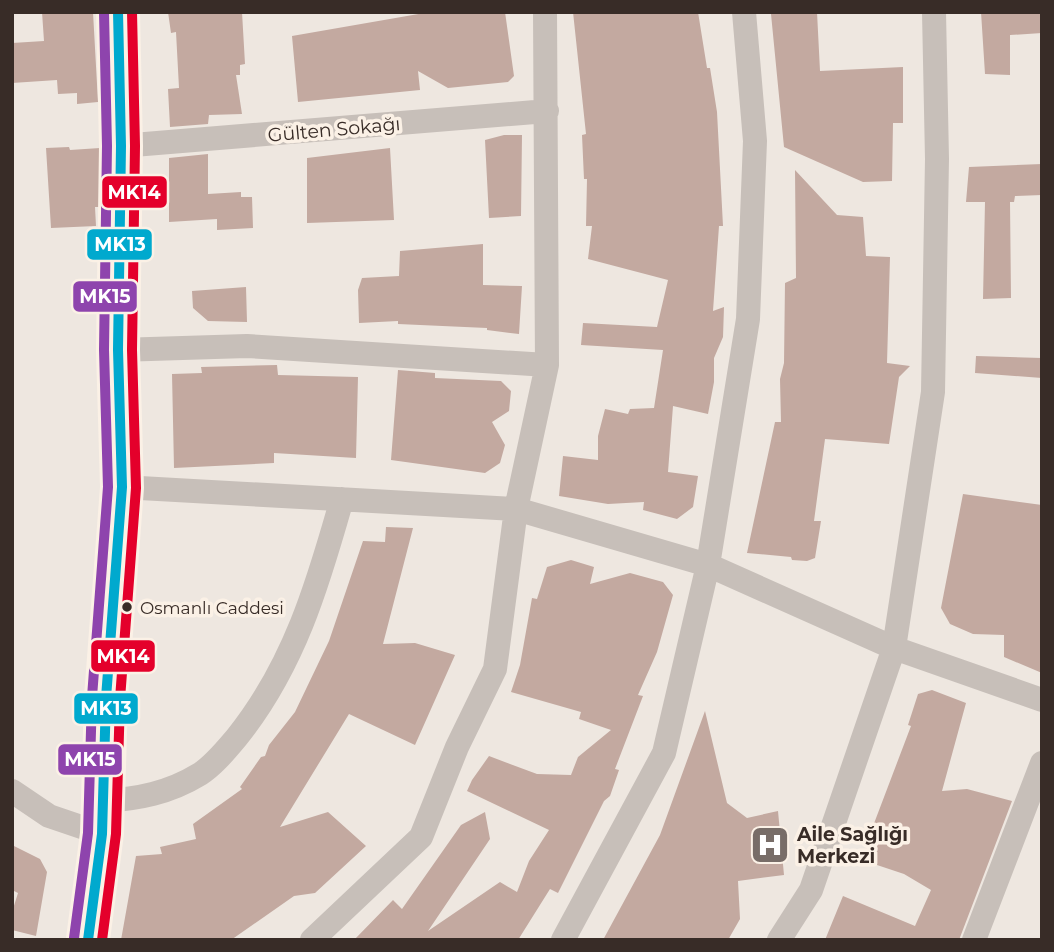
<svg xmlns="http://www.w3.org/2000/svg" width="1054" height="952" viewBox="0 0 1054 952" font-family="Montserrat,sans-serif">
<style>
.building{fill:#c3a9a0}
.lines{fill:none;stroke-linecap:round;stroke-linejoin:round}
.street{stroke:#c7bfb9;stroke-width:24}
.secondary{stroke:#b8afa9;stroke-width:33}
.bus-1-casing{stroke:#fbf1e6;stroke-width:16}
.bus-2-casing{stroke:#fbf1e6;stroke-width:16}
.bus-3-casing{stroke:#fbf1e6;stroke-width:16}
.bus-1{stroke:#00a9ce;stroke-width:10}
.bus-2{stroke:#e4002b;stroke-width:10}
.bus-3{stroke:#8e44ad;stroke-width:10}
.bus-dot{fill:#382c27;stroke:#fbf1e6;stroke-width:2.5}
.labels{text-anchor:middle;stroke-width:7;stroke-linejoin:round;paint-order:stroke}
.bus-label{font-size:17px;fill:#382c27;stroke:#fbf1e6;text-anchor:start}
.street-label{font-size:19px;fill:#382c27;stroke:#fbf1e6}
.poi-label{font-size:19px;font-weight:bold;fill:#382c27;stroke:#fbf1e6;text-anchor:start}
.line-badge{stroke:#fbf1e6;stroke-width:2.5}
.badge-label{font-size:19px;text-anchor:middle;font-weight:bold;fill:#fff}
</style>
<rect width="100%" height="100%" fill="#eee7e0"/>
<!-- building -->
<path class="building" d="M42,12H93L98,102L77,104V93L58,94L57,80L12,83V43L44,41Z
M168,12H242L245,64L240,65V75H236L242,114L209,115L208,124L170,127L168,89L179,88L176,32L171,33Z
M430,12H505L514,76L508,82L448,88L418,71L420,90L298,102L292,36Z
M573,12H698L707,68H710L717,112L723,226H719L713,311L724,307L723,337L714,358V382L708,414L673,406L668,472L698,476L693,507L677,519L643,510L644,502L608,504L559,496L563,456L598,460V436L605,409L628,414L630,409L654,408L663,350L581,345L583,323L657,327L668,280L588,259L592,226H586L587,179H584L582,135L586,134Z
M817,12L820,71L903,67V123H893L892,181L863,182L784,147L771,14Z
M981,12H1042V33L1010,35V75L985,74Z
M504,135H522L521,216L489,218L485,140Z
M69,147L70,150L100,148V207H95L96,226L51,228L46,148Z
M390,148L394,220L307,223V158Z
M208,154V194L241,192V197H252L253,228L217,230V219L169,222V158Z
M1042,164V195L1015,196L1014,202H1010L1011,298L983,299L985,202H966L969,167Z
M795,170L837,215L863,217L866,256L890,257L887,363L910,366L899,377L889,444L825,439L814,521H821L815,558L807,561L792,560L791,557L747,553L775,422H781L780,379L784,363L785,283L796,278Z
M483,244V285L522,286L519,334L487,330V328L398,324V321L359,323L358,290L362,278L399,276L400,251Z
M246,287L247,322L208,321L193,308L192,291Z
M976,356L1042,358V378L975,373Z
M277,365L278,375L358,377L356,458L274,453V463L174,468L172,374L202,373L201,367Z
M398,370L435,373V378L501,381L511,391L509,411L492,422L505,445L500,463L485,473L391,460Z
M963,494L1042,505V673L1004,657V635L973,634L950,624L941,608Z
M386,527L413,528L383,644L415,643L455,655L415,745L349,714L280,827L328,812L366,846L315,893L294,896L231,940H121L136,856L162,854L160,847L196,839L193,824L242,789L240,787L261,757L265,756L269,745L295,712L329,641L363,541L385,542Z
M571,560L594,567L590,584L630,573L663,582L673,595L657,652L638,695L643,696L615,769L619,770L610,796L604,801L558,893L550,889L518,940H354L393,900L402,909L461,825L485,812L490,839L428,931L500,882L517,892L529,861L549,830L467,791L472,780L489,756L537,774L571,775L578,757L611,730L579,719L581,712L511,692L520,665L532,598L537,599L547,567Z
M932,690L966,703L942,791L967,789L1012,801L959,940H825L843,896L915,926L931,890L904,874L868,862L878,837L870,834L911,726L908,725L918,694Z
M705,711L727,803L747,818L778,811L784,875L738,881L740,919L728,940H603L660,835Z
M12,845L40,859L47,872L36,936L12,930V912L18,893L12,890Z"/>
<g class="lines">
<!-- street -->
<path class="street" d="M121,146L547,111
M118,350L247,346L547,365
M122,487L516,509L708,565L894,648L1042,700
M12,791L49,816L102,834
M103,801C138,799 169,793 200,774C214,765 226,750 237,737C294,666 318,584 342,499
M312,940L421,837L457,747L495,669L516,509L547,365L545,12
M563,940L664,753L708,565L748,319L755,141L744,12
M779,940L811,890L894,648L933,392L937,159L934,12
M974,940L1042,763"/>
<!-- secondary -->
<path class="secondary" d="M88,940L102,834L106,698L122,487L118,350L121,146L118,12"/>
<!-- bus-1 casing -->
<g class="bus-1-casing">
<path id="bus-1" d="M88,940L102,834L106,698L122,487L118,350L121,146L118,12"/>
</g>
<!-- bus-2 casing -->
<g class="bus-2-casing">
<path id="bus-2" d="M102,940L116,834L120,699L136,488L132,350L135,146L132,12"/>
</g>
<!-- bus-3 casing -->
<g class="bus-3-casing">
<path id="bus-3" d="M74,938L88,833L92,697L108,487L104,350L107,146L104,12"/>
</g>
<!-- bus-1 -->
<use href="#bus-1" class="bus-1"/>
<!-- bus-2 -->
<use href="#bus-2" class="bus-2"/>
<!-- bus-3 -->
<use href="#bus-3" class="bus-3"/>
</g>
<!-- icons -->
<defs>
<g id="hospital-square" transform="scale(2.0125)"><rect x="-9" y="-9" width="18" height="18" rx="4" fill="#786d68" stroke="#fbf1e6"/><path d="M-5-5h3v3.5h4V-5h3V5h-3V1.5h-4V5h-3Z" fill="#fff"/></g>
</defs>
<g fill-rule="evenodd">
<use href="#hospital-square" x="770" y="845"/>
</g>
<!-- markers -->
<circle class="bus-dot" cx="127" cy="607" r="6"/>
<g class="labels">
<!-- bus labels -->
<g class="bus-label">
<text x="140" y="614">Osmanlı Caddesi</text>
</g>
<!-- street labels -->
<g class="street-label">
<text transform="translate(334 129) rotate(-5)" y="7">Gülten Sokağı</text>
</g>
<!-- poi labels -->
<g class="poi-label">
<text x="797" y="841">Aile Sağlığı<tspan x="797" dy="22">Merkezi</tspan></text>
</g>
</g>
<g class="line-badge">
<rect x="101" y="175" width="67" height="34" rx="7" fill="#e4002b"/>
<rect x="86" y="228" width="67" height="33" rx="7" fill="#00a9ce"/>
<rect x="72" y="280" width="66" height="33" rx="7" fill="#8e44ad"/>
<rect x="90" y="639" width="66" height="34" rx="7" fill="#e4002b"/>
<rect x="73" y="692" width="66" height="33" rx="7" fill="#00a9ce"/>
<rect x="57" y="743" width="66" height="33" rx="7" fill="#8e44ad"/>
</g>
<g class="badge-label">
<text x="134" y="199">MK14</text>
<text x="120" y="251">MK13</text>
<text x="105" y="303">MK15</text>
<text x="123" y="663">MK14</text>
<text x="106" y="715">MK13</text>
<text x="90" y="766">MK15</text>
</g>
<!-- border -->
<rect width="1054" height="952" fill="none" stroke="#382c27" stroke-width="28"/>
</svg>
